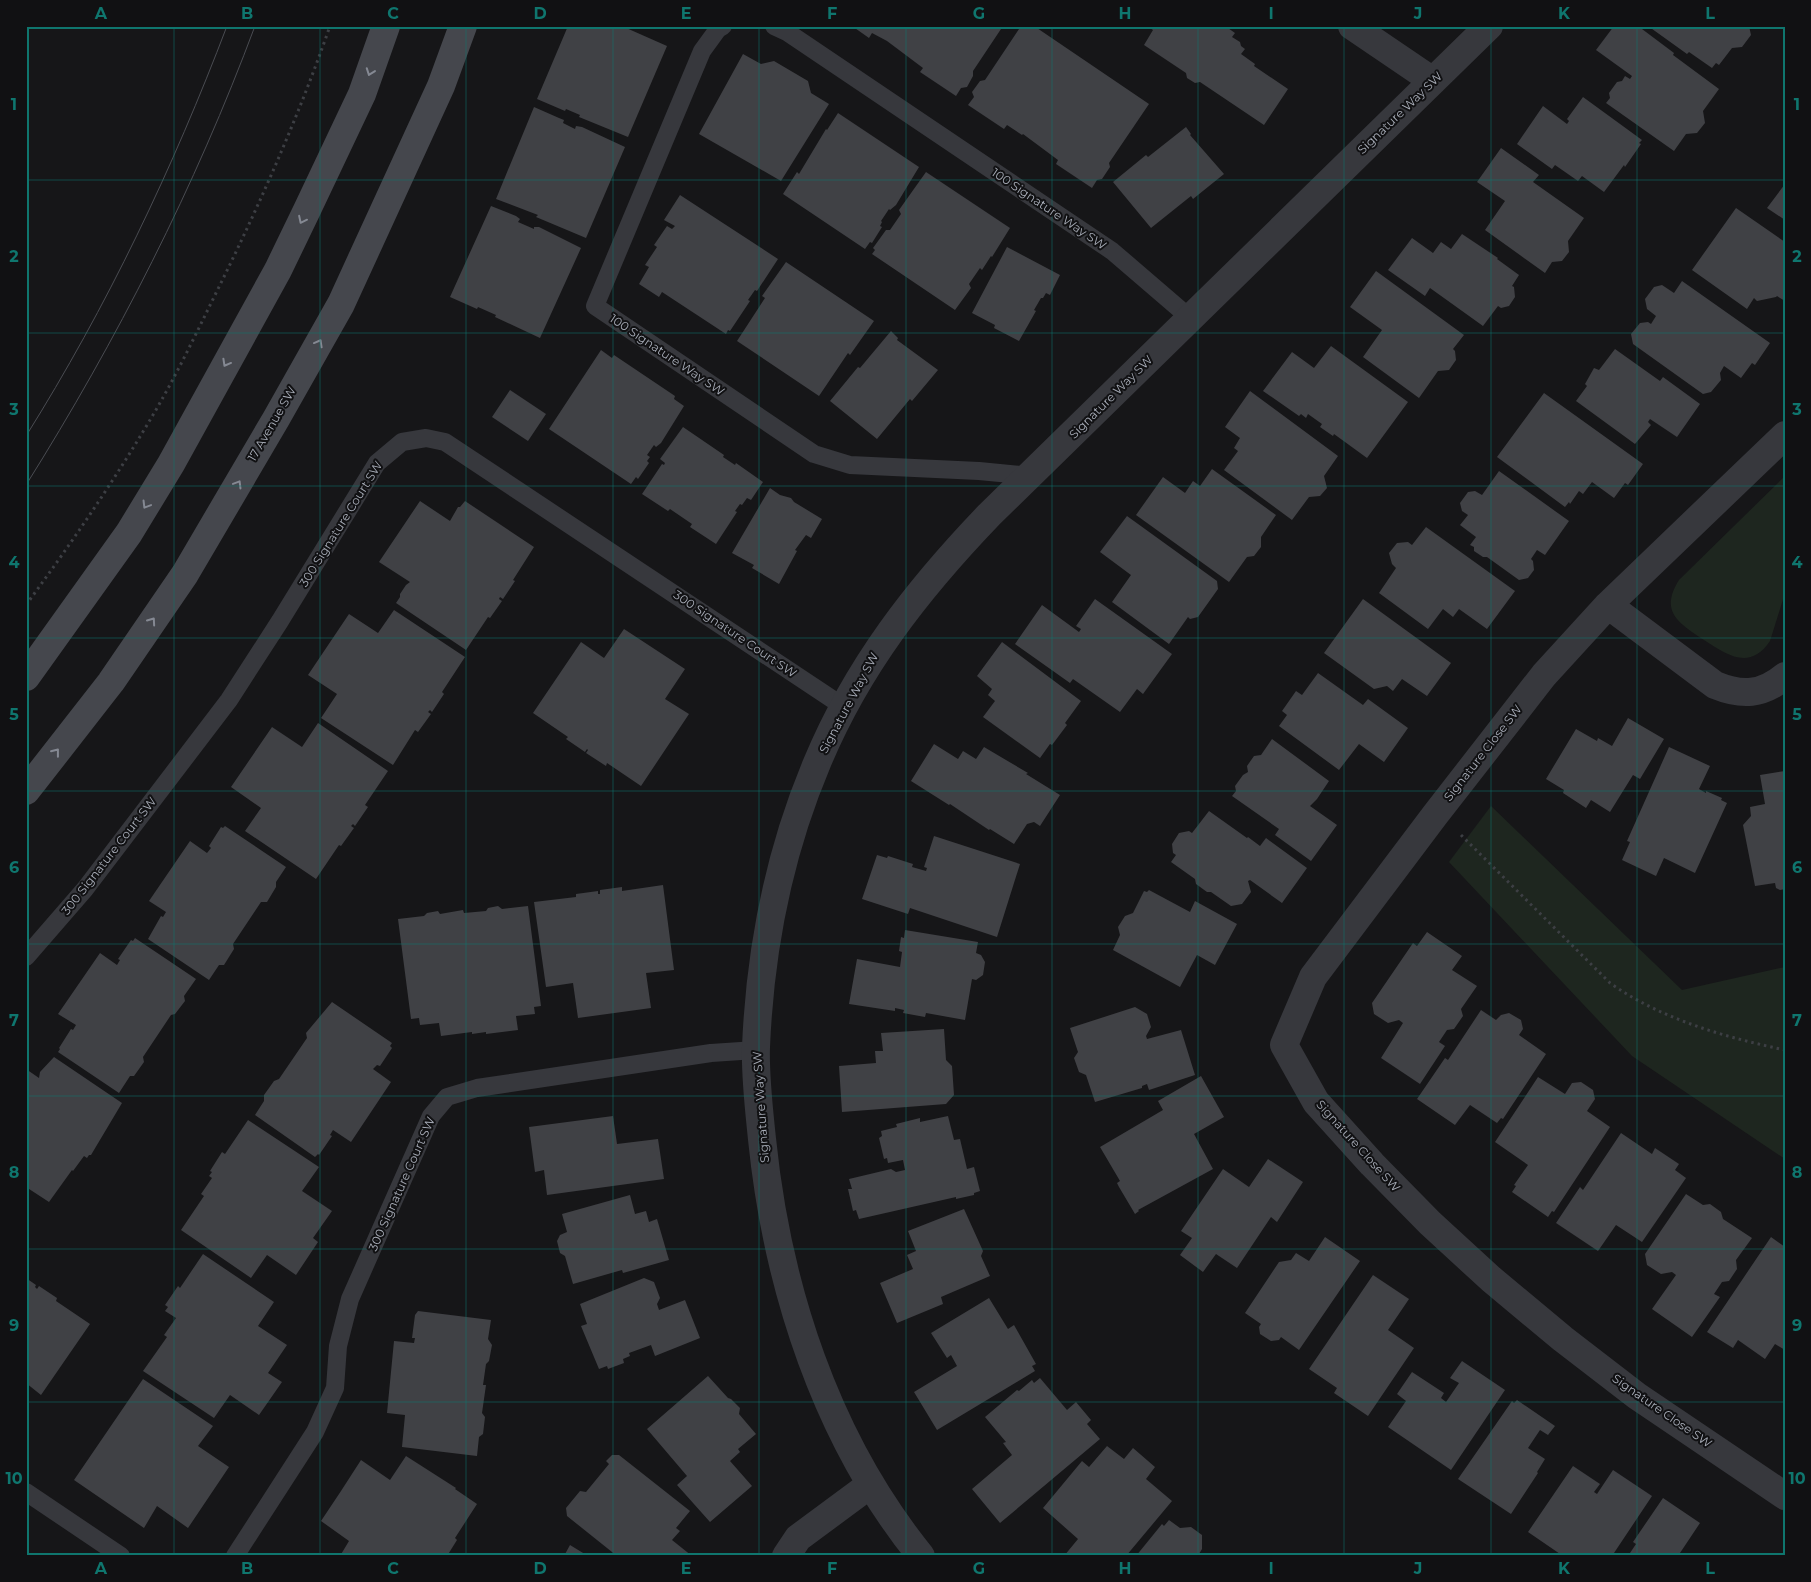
<svg xmlns="http://www.w3.org/2000/svg" width="1811" height="1582" viewBox="0 0 1811 1582" font-family="Montserrat,sans-serif">
<style>
.green{fill:#1e261f}
.building{fill:#404145}
.lines{fill:none;stroke-linecap:round;stroke-linejoin:round}
.path{stroke:#3d3f44;stroke-width:3;stroke-dasharray:2.5 4;stroke-linecap:butt}
.service{stroke:#37383d;stroke-width:18}
.minor{stroke:#37383d;stroke-width:28}
.secondary{stroke:#45474d;stroke-width:28}
.tram{stroke:#4a4c52;stroke-width:1}
.oneway{stroke:#858993}
.grid{fill:none;stroke:#0f766e;stroke-width:1;stroke-opacity:0.55}
.labels{text-anchor:middle;stroke-width:4;stroke-linejoin:round;paint-order:stroke}
.street-label{font-size:12px;fill:#a8adb8;stroke:#111113}
.neatline{fill:none;stroke:#0f766e;stroke-width:2}
.grid-label{font-size:16px;text-anchor:middle;font-weight:bold;fill:#0f766e}
</style>
<rect width="100%" height="100%" fill="#161618"/>
<!-- green -->
<path class="green" d="M1785,476V593L1770,641C1750,671 1727,655 1704,640C1679,623 1659,612 1679,580Z
M1491,806L1682,990L1785,967V1159L1632,1056L1449,862Z"/>
<!-- building -->
<path class="building" d="M568,26H613L617,28L619,26L624,28V27L667,46L628,137L579,117L580,115L566,109L565,111L537,99Z
M852,26H1003L973,71V76L967,87L961,88L956,96L920,72L923,68L887,41L872,33L869,38Z
M1021,26H1034L1149,104L1109,163L1110,167L1102,179L1097,180L1092,188L1056,164L1058,160L1023,134L1022,135L1007,125L1004,129L968,105L974,97L972,92L980,81L985,80Z
M1147,26H1225L1235,33L1232,37L1240,42L1241,46L1245,49L1241,54L1255,64L1254,66L1288,89L1264,125L1200,82L1195,83L1187,78L1186,73L1144,45L1153,30Z
M1614,26H1638L1674,53L1673,55L1719,89L1703,111L1705,123L1697,133L1686,134L1674,151L1606,103L1610,98L1609,93L1617,82L1622,81L1625,76L1630,79L1632,76L1596,50Z
M1648,26H1749L1751,35L1742,47L1732,48L1719,65L1716,63L1712,68L1689,52L1687,54Z
M743,54L761,64L774,61L808,81L811,93L829,104L781,181L699,134Z
M1583,97L1642,140L1639,143L1641,144L1625,167L1624,165L1604,192L1582,176L1578,181L1555,165L1552,169L1517,144L1543,106L1567,124L1569,121L1567,119Z
M534,107L559,118L564,120L563,123L575,129L576,126L582,127L625,147L586,238L536,217L538,215L496,199Z
M838,113L919,167L896,205L890,210L889,209L881,221L882,222L880,226L882,227L872,243L870,242L865,249L783,194L797,172L799,174L826,129L827,130Z
M1186,127L1191,134L1190,135L1224,174L1193,199L1191,196L1151,228L1113,182L1146,155L1148,157Z
M1501,148L1539,175L1533,182L1584,218L1568,241L1569,252L1562,261L1552,262L1545,273L1485,230L1505,201L1477,182Z
M926,172L1010,228L992,257L991,256L982,270L980,268L969,284L971,288L955,310L872,254L875,250L873,248L886,230H890L901,214L899,210Z
M1785,184V220L1767,208Z
M680,195L778,259L757,291L755,290L748,300L750,301L730,331L728,330L726,334L662,292L659,297L639,284L649,267L645,265L657,247L654,245L667,226L672,229L675,226L664,220Z
M491,206L516,216L520,219L518,222L534,229V227H539L581,248L540,338L495,317L496,315L478,307L477,309L450,297Z
M1736,208L1785,242V301L1777,296L1776,297L1757,301L1754,298L1747,309L1692,270Z
M1462,234L1498,258L1497,259L1519,275L1512,286L1514,287L1515,297L1509,306L1501,308L1498,306L1483,326L1430,288L1425,296L1388,270L1412,238L1433,253L1441,242L1451,249Z
M1007,247L1060,275L1050,295L1046,293L1043,298H1041L1034,310L1036,311L1019,341L994,328L995,325L972,313Z
M786,262L874,321L850,355L848,353L819,396L737,341L765,298L762,296Z
M1376,271L1464,335L1453,349L1455,351L1456,360L1449,370L1438,371L1419,398L1363,357L1382,330L1350,307Z
M1682,281L1770,343L1755,365L1752,363L1741,378L1724,366L1720,373L1721,380L1711,392L1703,394L1633,344L1631,334L1640,323L1648,322L1651,324L1656,316L1647,309L1645,299L1654,287L1662,285L1674,293Z
M891,331L898,338L897,340L938,370L912,401L910,399L877,439L830,401L858,367L860,368Z
M1331,346L1408,402L1367,458L1334,434L1333,436L1320,427L1322,424L1308,414L1306,418L1301,414L1299,416L1263,391L1292,352L1314,368Z
M1615,349L1660,381L1663,377L1700,404L1677,437L1650,419L1648,422L1651,425L1635,444L1576,401L1587,386L1585,384L1594,368L1599,370Z
M601,350L612,358L614,355L675,396L674,399L684,406L661,443L656,447L654,445L647,455L650,457L647,461L649,463L638,479L636,477L631,484L549,429Z
M510,390L546,414L528,441L492,417Z
M1250,391L1338,456L1324,476L1327,488L1320,496L1309,497L1292,520L1224,470L1238,451L1234,448L1240,438L1225,427Z
M1544,393L1643,464L1628,485L1625,483L1614,498L1592,482L1583,494L1579,491L1570,504L1569,502L1565,507L1497,457Z
M683,427L724,455L723,457L735,465L736,463L763,482L751,500L747,498L742,505L740,504L735,511L737,512L716,544L690,527L692,524L670,509L668,511L642,494L662,464L664,465L665,463L660,459Z
M1212,469L1276,515L1261,537V547L1254,556L1247,557L1229,582L1136,515L1163,477L1185,493L1193,481L1200,486Z
M1499,471L1569,521L1545,555L1537,550L1531,559L1533,561L1534,570L1528,578L1519,580L1487,557H1483L1474,551V547L1470,545L1476,537L1460,525L1468,515L1462,511L1460,503L1468,492L1475,491L1482,495Z
M770,488L780,495L791,498L794,502L822,519L811,538L806,535L795,550L797,551L779,584L752,568L754,565L732,553Z
M420,501L450,521L458,507H460L465,501L534,547L513,580L515,581L503,599L500,597L499,599L502,601L490,618L488,617L466,650L396,603L400,597V594L406,585L410,582L379,562Z
M1127,516L1217,581L1218,589L1198,617L1190,619L1188,617L1169,644L1112,602L1131,575L1100,552Z
M1426,527L1515,591L1487,629L1459,609L1453,617L1443,609L1428,629L1379,593L1396,568L1392,564L1389,553L1397,543L1408,542L1412,545Z
M1095,599L1172,654L1143,694L1137,689L1120,712L1073,679L1070,683L1015,644L1042,605L1079,632L1081,629L1076,626Z
M1363,599L1451,663L1427,696L1402,679L1393,691L1387,686L1374,689L1324,653Z
M394,610L465,657L442,692L444,694L432,712L430,710L428,712L431,714L418,732L415,730L393,765L321,718L337,694L308,675L349,614L378,633Z
M624,629L685,669L665,699L689,714L641,786L607,763L606,766L586,753L588,750L587,749L585,752L566,739L568,737L533,713L581,642L604,658Z
M1002,642L1081,701L1065,723L1067,725L1052,745L1050,744L1040,758L983,717L995,701L988,695L992,689L977,676Z
M1318,673L1363,705L1368,699L1408,728L1384,762L1359,744L1339,770L1279,726L1287,715L1282,711L1296,691L1302,695Z
M1628,718L1664,739L1640,779L1633,775L1610,812L1591,800L1586,808L1563,793L1564,790L1546,779L1576,729L1597,741L1598,738L1612,746Z
M318,723L388,771L365,805L368,807L355,826L353,824L351,826L354,828L341,846L339,845L316,879L245,831L261,808L231,787L272,727L302,747Z
M1272,739L1329,781L1317,799L1310,806L1337,825L1311,861L1275,835L1279,829L1232,796L1236,791L1235,786L1243,775L1248,772L1247,766L1254,756L1261,755Z
M934,744L958,759L963,751L976,759L984,747L1028,773L1026,774L1060,795L1040,826L1034,822L1027,824L1014,844L990,829L989,830L950,804L949,805L911,781Z
M1669,747L1710,766L1699,789L1706,793V791L1722,798L1721,800L1727,803L1695,873L1664,858L1656,876L1622,860L1630,842L1627,841Z
M1785,771V889L1780,890L1776,888L1775,883L1755,886L1743,825L1751,816L1750,807L1765,804L1760,775Z
M1209,811L1247,838L1248,837L1260,846L1266,838L1307,868L1282,903L1250,880L1248,881L1251,892L1242,904L1231,906L1211,892H1207L1196,884L1195,879L1171,862L1176,855L1173,853L1172,844L1179,833L1189,831L1192,833Z
M225,826L286,867L276,882V887L267,902H261L233,944L234,949L224,965H219L209,980L148,939L161,916L163,917L166,912L149,901L190,841L207,853L211,848L209,846L221,827L223,828Z
M934,836L1020,864L997,937L910,908L908,914L862,899L877,855L887,858L888,856L913,864L912,867L926,871L927,868L924,867Z
M663,885L674,970L646,973L651,1008L578,1018L573,983L546,987L534,902L576,897V894L598,891V894H600V890L622,887V891Z
M1149,890L1190,912L1195,901L1237,924L1215,965L1197,955L1180,987L1113,950L1120,935L1118,927L1125,916L1133,913L1144,891L1147,892Z
M498,906L502,909L528,906L541,1006L534,1007L535,1014L516,1016L518,1030L486,1034V1032L472,1034V1032L441,1036L439,1023L420,1025L419,1018L411,1019L398,919L424,916L427,913L438,911L440,914L463,910L464,913L486,911L488,908Z
M905,930L978,942L976,953L981,955L985,962L983,975L976,980L972,979L965,1020L926,1013L925,1017L903,1013L904,1010L895,1008V1011L849,1004L857,959L900,967L902,952L899,951L901,937L904,938Z
M1427,932L1462,956L1452,970L1477,986L1461,1009L1463,1016L1454,1029L1447,1030L1439,1042L1445,1046L1420,1084L1381,1058L1403,1023L1399,1020L1388,1023L1374,1014L1372,1003L1413,943L1417,946Z
M135,938L196,979L184,996L185,1001L175,1014L171,1015L143,1057L144,1062L134,1076H130L119,1093L58,1052L60,1049L59,1048L71,1029L73,1030L76,1025L58,1014L100,953L117,965L120,960L118,959L131,940L133,941Z
M332,1002L392,1043L390,1046L392,1048L380,1066L377,1065L373,1069L391,1082L351,1142L333,1130L330,1135L332,1136L319,1155L318,1154L315,1157L255,1115L264,1101V1095L274,1081L279,1079L307,1038L306,1033Z
M1135,1007L1147,1014L1151,1027L1146,1036L1147,1039L1181,1030L1195,1075L1149,1090L1147,1084L1142,1086V1088L1095,1102L1086,1075L1079,1072L1074,1058L1078,1052L1070,1028Z
M1481,1010L1496,1020L1501,1015L1509,1013L1521,1020L1523,1029L1519,1035L1546,1054L1503,1119L1501,1118L1497,1123L1470,1105L1455,1125L1417,1099L1445,1058L1448,1060Z
M944,1029L946,1060L952,1066L954,1095L946,1104L842,1112L839,1066L876,1063L875,1051H883L881,1033Z
M54,1057L122,1103L91,1155H89L87,1158L84,1156L73,1171L72,1170L49,1202L26,1187V1069L39,1078L40,1072Z
M1201,1076L1224,1117L1194,1134L1213,1169L1138,1210L1139,1211L1135,1214L1119,1187L1117,1183L1120,1181L1100,1147L1163,1110L1158,1101Z
M1538,1077L1565,1094L1572,1083L1581,1082L1593,1090L1595,1099L1587,1111L1610,1127L1554,1212L1552,1211L1548,1217L1512,1192L1516,1186L1514,1185L1528,1165L1495,1142Z
M613,1116L617,1144L658,1139L664,1179L547,1195L544,1170L535,1172L529,1127Z
M948,1116L954,1140L960,1139L967,1169L974,1167L980,1191L974,1193V1195L956,1199V1197L859,1219L856,1210L853,1211L848,1189H852L849,1179L891,1169L896,1172L905,1170L903,1160L888,1163L887,1158L884,1159L879,1138L882,1136L881,1131L897,1127L896,1124L920,1118V1122Z
M248,1120L319,1167L302,1191L332,1211L313,1238L318,1242L296,1275L267,1255L251,1278L181,1230L204,1196L201,1194L212,1178L209,1176L212,1172L210,1171L222,1152L225,1154Z
M1621,1133L1652,1154L1655,1148L1679,1164L1675,1170L1686,1178L1642,1242L1616,1225L1598,1251L1556,1223L1580,1187L1583,1190Z
M1268,1159L1303,1182L1277,1222L1271,1217L1237,1268L1216,1254L1203,1272L1180,1255L1192,1238L1181,1231L1223,1169L1249,1187Z
M1686,1194L1703,1205L1710,1204L1721,1212L1723,1219L1752,1238L1736,1260L1737,1269L1729,1281L1722,1282L1714,1294L1720,1297L1692,1337L1652,1309L1676,1275L1672,1272L1661,1274L1647,1265L1645,1254Z
M630,1195L635,1214L646,1211L649,1222L657,1219L669,1260L623,1273L622,1270L573,1284L565,1256L560,1253L557,1241L560,1235L567,1232L562,1214Z
M964,1209L983,1251L981,1256L990,1276L941,1297L943,1304L897,1323L880,1283L913,1269L907,1255L916,1251L908,1231Z
M1325,1237L1360,1261L1299,1350L1281,1337L1279,1340L1271,1341L1260,1334L1259,1327L1261,1324L1245,1313L1279,1262L1291,1260L1296,1253L1309,1261Z
M1771,1237L1785,1247V1350L1775,1344L1765,1359L1738,1340L1733,1348L1707,1332Z
M203,1254L274,1302L258,1326L287,1345L268,1373L282,1382L259,1415L230,1395L214,1418L143,1371L167,1337L164,1335L176,1318L165,1311L168,1307L165,1305L178,1286L180,1288Z
M1373,1275L1409,1299L1388,1330L1414,1348L1368,1416L1334,1393L1337,1388L1309,1369Z
M26,1278L36,1285L35,1287L37,1289L39,1286L57,1298L56,1301L90,1324L41,1395L26,1383Z
M644,1278L654,1282L660,1298L657,1304L659,1310L685,1300L700,1338L655,1356L651,1345L629,1353L630,1356L623,1359L624,1363L608,1369L607,1366L599,1369L581,1326L587,1324L580,1304Z
M989,1298L1008,1329L1014,1325L1036,1364L1032,1366L1035,1371L937,1430L914,1392L957,1366L951,1355L947,1358L931,1333Z
M418,1311L491,1320L488,1339L492,1345L489,1361L486,1364L483,1385H486L482,1413L485,1417L483,1434L479,1437L477,1456L402,1447L405,1415L387,1413L394,1341L414,1343L415,1338H412L415,1315Z
M1462,1361L1505,1390L1451,1470L1388,1427L1406,1401L1397,1394L1412,1372L1444,1393L1441,1398L1446,1402L1459,1383L1450,1378Z
M708,1376L728,1398L731,1399L740,1408L739,1414L756,1434L738,1449L740,1452L730,1461L752,1486L710,1522L677,1485L687,1476L647,1429Z
M1040,1378L1067,1410L1076,1402L1091,1420L1087,1424L1100,1439L1000,1523L972,1489L1012,1455L1003,1443L1006,1442L985,1417L1017,1390L1019,1391L1032,1380L1034,1383Z
M143,1379L213,1426L198,1446L229,1467L188,1528L157,1506L144,1528L74,1480Z
M1517,1400L1555,1426L1548,1435L1540,1430L1528,1448L1545,1459L1537,1472L1538,1473L1511,1514L1458,1479L1512,1401L1514,1403Z
M1107,1446L1124,1459L1133,1448L1155,1467L1146,1479L1172,1501L1126,1556H1064L1078,1539L1043,1508L1082,1461L1089,1467Z
M612,1455H619L690,1511L676,1528L680,1531L672,1540L692,1556H617L567,1516L566,1508L580,1491L586,1492L609,1464L606,1461Z
M406,1456L456,1488L455,1489L477,1504L455,1538L457,1540L447,1556H340L349,1541L321,1521L341,1491L361,1460L390,1480Z
M1573,1466L1600,1484L1594,1492L1597,1494L1613,1470L1652,1496L1612,1556H1563L1528,1532Z
M1663,1498L1700,1523L1678,1556H1628L1636,1544L1633,1542Z
M1169,1520L1180,1528L1191,1527L1202,1535V1549L1199,1554L1201,1556H1136L1162,1524L1164,1526Z
M570,1545L588,1556H564Z"/>
<g class="lines">
<!-- path -->
<path class="path" d="M26,605C70,545 112,484 150,420C174,380 195,336 216,293C259,206 298,118 330,26
M1461,835L1610,983C1661,1019 1724,1037 1785,1050"/>
<!-- service -->
<path class="service" d="M723,26L718,29L702,51L595,306L814,454L850,465L979,471L1031,476
M774,26L787,32L1112,251L1190,318
M26,957L85,889L229,700L280,621L377,463L402,442L426,438L445,442L844,707
M26,1492L121,1556
M235,1556L315,1432L335,1388L338,1346L350,1299L431,1116L447,1097L477,1088L711,1053L756,1050"/>
<!-- minor -->
<path class="minor" d="M1352,26L1433,81
M1785,435L1608,605L1544,675L1435,815L1313,977L1284,1045L1316,1102L1372,1164L1430,1223L1491,1279L1563,1339L1637,1396L1785,1496
M1608,605L1715,685C1742,696 1762,695 1785,676
M786,1556L798,1538L871,1484
M921,1556C826,1439 777,1287 762,1139C759,1109 755,1077 756,1047C760,950 779,853 817,763C857,667 917,590 989,515L1489,26"/>
<!-- secondary -->
<path class="secondary" d="M26,677L129,533L171,464L278,270L307,210L362,94L386,26
M26,791L111,682L185,574L276,419L341,304L441,86L463,26"/>
<!-- tram -->
<path class="tram" d="M26,436C107,307 173,168 227,26
M26,485C117,340 195,187 255,26"/>
</g>
<!-- one-way arrows -->
<defs><path id="oneway-chevron" d="M-2-3.5L2.5 0L-2 3.5" fill="none" stroke-width="1.6" stroke-linecap="round" stroke-linejoin="round" transform="scale(1.25)"/></defs>
<g class="oneway">
<use href="#oneway-chevron" transform="translate(370 72) rotate(110)"/>
<use href="#oneway-chevron" transform="translate(302 220) rotate(116)"/>
<use href="#oneway-chevron" transform="translate(319 343) rotate(-61)"/>
<use href="#oneway-chevron" transform="translate(226 363) rotate(119)"/>
<use href="#oneway-chevron" transform="translate(238 484) rotate(-59)"/>
<use href="#oneway-chevron" transform="translate(146 505) rotate(121)"/>
<use href="#oneway-chevron" transform="translate(152 621) rotate(-55)"/>
<use href="#oneway-chevron" transform="translate(56 752) rotate(-52)"/>
</g>
<!-- grid -->
<path class="grid" d="M174,26V1556M320,26V1556M466,26V1556M613,26V1556M759,26V1556M906,26V1556M1052,26V1556M1198,26V1556M1344,26V1556M1491,26V1556M1637,26V1556M26,180H1785M26,333H1785M26,486H1785M26,638H1785M26,791H1785M26,944H1785M26,1096H1785M26,1249H1785M26,1402H1785"/>
<g class="labels">
<!-- street labels -->
<g class="street-label">
<text transform="translate(1400 113) rotate(-44)" y="4">Signature Way SW</text>
<text transform="translate(1049 209) rotate(34)" y="4">100 Signature Way SW</text>
<text transform="translate(667 355) rotate(34)" y="4">100 Signature Way SW</text>
<text transform="translate(1111 397) rotate(-45)" y="4">Signature Way SW</text>
<text transform="translate(272 424) rotate(-60)" y="4">17 Avenue SW</text>
<text transform="translate(341 524) rotate(-58)" y="4">300 Signature Court SW</text>
<text transform="translate(735 634) rotate(34)" y="4">300 Signature Court SW</text>
<text transform="translate(849 703) rotate(-62)" y="4">Signature Way SW</text>
<text transform="translate(1483 753) rotate(-52)" y="4">Signature Close SW</text>
<text transform="translate(109 856) rotate(-52)" y="4">300 Signature Court SW</text>
<text transform="translate(761 1107) rotate(-94)" y="4">Signature Way SW</text>
<text transform="translate(1358 1146) rotate(48)" y="4">Signature Close SW</text>
<text transform="translate(402 1184) rotate(-66)" y="4">300 Signature Court SW</text>
<text transform="translate(1662 1411) rotate(35)" y="4">Signature Close SW</text>
</g>
</g>
<!-- border -->
<rect width="1811" height="1582" fill="none" stroke="#111113" stroke-width="55"/>
<rect x="28" y="28" width="1756" height="1526" class="neatline"/>
<g class="grid-label">
<text x="101" y="19">A</text>
<text x="247" y="19">B</text>
<text x="393" y="19">C</text>
<text x="540" y="19">D</text>
<text x="686" y="19">E</text>
<text x="832" y="19">F</text>
<text x="979" y="19">G</text>
<text x="1125" y="19">H</text>
<text x="1271" y="19">I</text>
<text x="1418" y="19">J</text>
<text x="1564" y="19">K</text>
<text x="1710" y="19">L</text>
<text x="14" y="110">1</text>
<text x="1797" y="110">1</text>
<text x="14" y="262">2</text>
<text x="1797" y="262">2</text>
<text x="14" y="415">3</text>
<text x="1797" y="415">3</text>
<text x="14" y="568">4</text>
<text x="1797" y="568">4</text>
<text x="14" y="720">5</text>
<text x="1797" y="720">5</text>
<text x="14" y="873">6</text>
<text x="1797" y="873">6</text>
<text x="14" y="1026">7</text>
<text x="1797" y="1026">7</text>
<text x="14" y="1178">8</text>
<text x="1797" y="1178">8</text>
<text x="14" y="1331">9</text>
<text x="1797" y="1331">9</text>
<text x="14" y="1484">10</text>
<text x="1797" y="1484">10</text>
<text x="101" y="1574">A</text>
<text x="247" y="1574">B</text>
<text x="393" y="1574">C</text>
<text x="540" y="1574">D</text>
<text x="686" y="1574">E</text>
<text x="832" y="1574">F</text>
<text x="979" y="1574">G</text>
<text x="1125" y="1574">H</text>
<text x="1271" y="1574">I</text>
<text x="1418" y="1574">J</text>
<text x="1564" y="1574">K</text>
<text x="1710" y="1574">L</text>
</g>
</svg>
